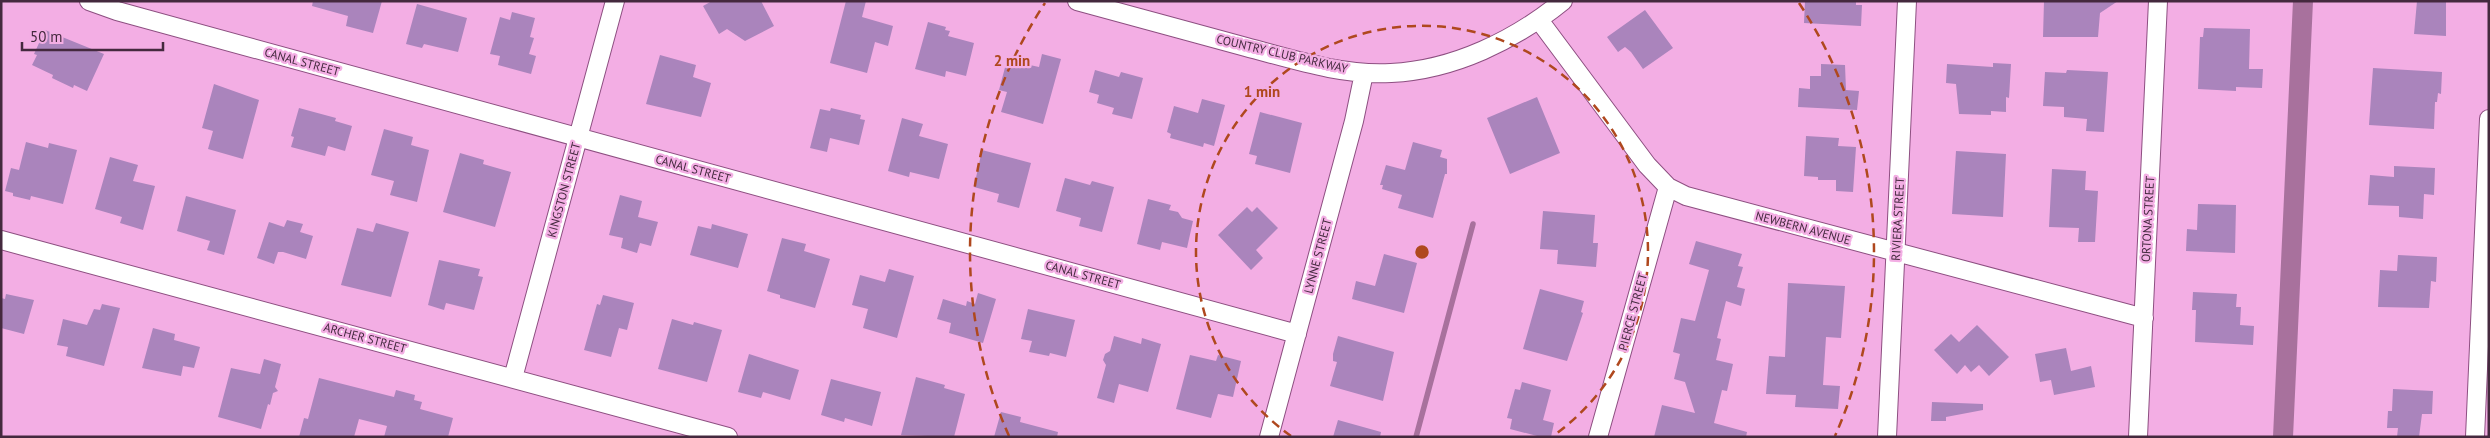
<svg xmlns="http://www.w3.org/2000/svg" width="2490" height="438" viewBox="0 0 2490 438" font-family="'PT Sans',sans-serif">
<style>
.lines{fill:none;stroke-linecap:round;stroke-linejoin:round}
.stream{stroke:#a8719d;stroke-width:5.5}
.canal{stroke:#a8719d;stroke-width:20}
.building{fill:#aa84bc}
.street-casing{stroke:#8d4f81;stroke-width:20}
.street{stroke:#fff;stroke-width:18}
.ring{fill:none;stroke:#af481e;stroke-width:2.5;stroke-dasharray:9 6}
.labels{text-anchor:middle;stroke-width:4.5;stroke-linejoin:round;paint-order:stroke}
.street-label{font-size:12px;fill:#44293e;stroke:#f3aee4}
.centre{fill:#af481e;stroke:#f3aee4;stroke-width:2.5}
.ring-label{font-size:15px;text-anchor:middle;font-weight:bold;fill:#af481e;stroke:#f3aee4;stroke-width:4.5;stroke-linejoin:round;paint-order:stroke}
</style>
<rect width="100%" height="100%" fill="#f3aee4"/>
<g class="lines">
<!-- stream -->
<path class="stream" d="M1416,437L1473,224"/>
<!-- canal -->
<path class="canal" d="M2283,437L2303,1"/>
</g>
<!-- building -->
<path class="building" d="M313,1H382L373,33L346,26L348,16L312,6Z
M712,1H761L774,26L745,41L727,29L719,34L703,6Z
M846,1H866L862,17L893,26L888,46L875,42L867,73L830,63Z
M1805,1H1856V5H1862L1861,26L1804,23Z
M2044,1H2118L2100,13L2098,37H2043Z
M2417,1H2446V36L2414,34Z
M417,4L467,18L458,52L424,44L422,48L406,44Z
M1645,10L1673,48L1643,69L1631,52L1625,47L1618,52L1607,37Z
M512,12L535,18L530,37L534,38L529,54L536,56L531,74L498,65L500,56L490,54L500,17L510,20Z
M928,22L946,27L945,30L950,31L948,36L974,43L966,76L946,71L945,77L915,69Z
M2204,28L2250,29L2249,69H2263L2262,88L2236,87V91L2198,89L2200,37H2203Z
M45,30L104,54L87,91L74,85L73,88L52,78L53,75L32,65L37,55L34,54Z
M1042,54L1061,59L1043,124L1001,112L1007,92L999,90L1007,60L1039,67Z
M660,55L696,65L693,77L711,83L701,117L646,104Z
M1993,63L2011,64L2009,98L2006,97V112L1991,111V115L1959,114L1956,84L1946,83L1947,64L1993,67Z
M1821,64L1845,65L1846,90L1859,91L1857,110L1798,107L1799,88L1810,89V76H1821Z
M2373,68L2442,72L2441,94L2438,93L2437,102H2435L2434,129L2369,125Z
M1095,70L1119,77L1121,72L1143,78L1132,119L1112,114L1114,108L1097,103L1099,95L1089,92Z
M2067,70L2108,72L2104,132L2086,131L2087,119L2064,117V107L2043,106L2045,72L2066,73Z
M214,84L259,100L243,159L208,149L213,131L202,128Z
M1537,97L1560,153L1510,174L1487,118Z
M1202,99L1225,105L1214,146L1204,143L1203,147L1170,138L1171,134L1167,132L1174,106L1198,113Z
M299,108L336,118L335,121L352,126L345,151L328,146L325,156L291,147L294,137L291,136Z
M831,108L861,115L860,119L865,120L859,145L830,138L827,152L810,148L820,109L830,111Z
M1260,112L1302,123L1290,173L1255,164L1257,156L1249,154Z
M902,118L923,124L919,136L948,144L939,179L910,172L909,177L888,171Z
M384,129L413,137L411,145L429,150L417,202L390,195L394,181L371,175Z
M1806,136L1839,138L1838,146L1856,147L1853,192L1836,191V180H1818V177L1804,176Z
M26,142L48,148L49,143L77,150L63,204L31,196L30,200L13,196V193L5,191L11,168L19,170Z
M1413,142L1442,150L1440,157L1447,159V174H1445L1433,218L1398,208L1402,195L1382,189L1383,185H1380L1386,165L1405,170Z
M982,150L1031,163L1019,208L997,202L999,194L974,187Z
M1956,151L2006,154L2003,217L1952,214Z
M460,153L484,160L483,164L511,172L495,227L443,212Z
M110,157L138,165L133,181L155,186L143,230L120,223L122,217L95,209Z
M2394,166L2435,168L2434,195L2424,194L2423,219L2399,217V206L2368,205L2370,175L2394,177Z
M2052,169L2086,171L2085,190L2098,191L2095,242H2078L2079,228L2049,227Z
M1065,178L1090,185L1092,181L1114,187L1102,232L1079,226L1081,218L1056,211Z
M620,195L642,201L638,217L658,222L651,246L640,243L637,253L621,248L623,238L609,235Z
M186,196L236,210L224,255L207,250L210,241L177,231Z
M1148,199L1171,205L1169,210L1178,212L1182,218L1193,221L1187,248L1162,242L1160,250L1137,244Z
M2198,204L2236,205L2235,253L2186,251L2187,229L2197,230Z
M1247,207L1252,212L1257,207L1278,228L1256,250L1263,258L1251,270L1218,235Z
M1543,211L1595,215L1593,243H1598L1596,267L1557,264L1558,250L1540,249Z
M287,220L303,224L300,232L313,236L306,259L283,252H278L274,264L257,258L269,222L284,227Z
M376,223L409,232L391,297L341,285L357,228L373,232Z
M712,224L748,234L738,268L690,255L698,226L711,229Z
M782,238L806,244L804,251L830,259L815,308L780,298V295L767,291Z
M1696,241L1742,254L1738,266L1743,267L1737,287L1745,289L1741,306L1726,301L1717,338L1721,339L1716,360L1733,364L1727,391L1722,390L1714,423L1747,432L1746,437H1654L1662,405L1695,413L1685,382L1674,379L1680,354L1673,352L1681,318L1695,321L1709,270L1689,264Z
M1384,254L1417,263L1404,313L1352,299L1356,281L1375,286Z
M2398,255L2437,257L2436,282L2431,281L2429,308L2378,307L2380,270L2397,271Z
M439,260L480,269L478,276L483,277L474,310L446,303L444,310L428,305Z
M889,269L914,276L897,338L863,328L868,309L852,305L860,275L885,282Z
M1788,283L1845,286L1841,338L1826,337L1823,385L1840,386L1838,409L1795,407L1796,395L1766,394L1769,356L1785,357Z
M1540,289L1584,301L1581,312L1583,313L1567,361L1523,349Z
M2193,292L2237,294L2236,307H2241L2240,325L2254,326L2253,345L2195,342L2196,310H2192Z
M978,293L996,299L983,343L949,333L951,323L937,319L943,299L966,306L967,301L975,304Z
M6,294L34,300L24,334L1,328V298L5,299Z
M603,295L634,303L627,330L619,328L611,357L584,350L597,304L600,305Z
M102,304L120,308L104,366L66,356L68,347L57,345L63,319L87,325L94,309L100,310Z
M1028,309L1075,320L1066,357L1050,353L1049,356L1029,352L1032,341L1021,339Z
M672,319L693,325L694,322L722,330L707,382L658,369Z
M1977,325L2009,357L1989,376L1979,365L1971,372L1965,365L1957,374L1934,350L1951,334L1959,342Z
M153,328L175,334L174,340L200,347L194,368L183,366L181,376L142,368Z
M1114,336L1141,344L1142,338L1161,344L1148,392L1119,384L1114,403L1097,398L1106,365L1103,360L1105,354L1110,351Z
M1338,336L1394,352L1383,401L1330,386L1337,362L1333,361V354Z
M2066,348L2071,371L2091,366L2095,387L2054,395L2051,380L2040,382L2035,354Z
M749,354L799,370L790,400L763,392L761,398L738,392Z
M1190,355L1216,361L1218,355L1241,361L1233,397L1218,394L1211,418L1176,409Z
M264,359L281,364L275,387L278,391L273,393L270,405L268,404L261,429L218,417L231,368L260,374Z
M916,377L945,385L944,388L965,394L954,437L901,435Z
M319,378L394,397L396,390L415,395L414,400L422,402L420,409L453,418L448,437H384L387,426L359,419L354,437H299L304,418L308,419Z
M831,379L881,392L872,426L845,418L844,422L821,415Z
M1522,382L1551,390L1543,420L1554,423L1551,437H1541L1510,429L1512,419L1507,418L1515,389L1520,390Z
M2393,389L2433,391L2432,414H2422L2419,437H2397L2398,428H2387L2388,411H2392Z
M1932,402L1983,404V410L1946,417V421H1931Z
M1001,412L1021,417L1020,422L1058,432L1057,437H994Z
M1338,420L1381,432L1380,437H1333Z"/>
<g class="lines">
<!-- street casing -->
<g class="street-casing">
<path id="street" d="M89,1L117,11L1297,334
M1077,1C1133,16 1190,32 1246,47C1292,59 1342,76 1391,73C1454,70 1515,40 1563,1
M1539,20L1647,165L1668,187L1686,196L2144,318
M1,240L728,437
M513,378L615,1
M1269,437L1354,121L1364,73
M1598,437L1668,187
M1887,437L1907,1
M2138,437L2158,1
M2475,437L2489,119"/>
</g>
<!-- street -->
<use href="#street" class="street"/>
</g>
<!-- distance rings -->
<g class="ring">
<path d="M1291 436A226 226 0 1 1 1553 436"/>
<path d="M1009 436A452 452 0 0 1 1045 3M1799 3A452 452 0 0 1 1835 436"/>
</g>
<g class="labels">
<!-- street labels -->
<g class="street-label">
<text transform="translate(1282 54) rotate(13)" y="4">COUNTRY CLUB PARKWAY</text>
<text transform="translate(302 62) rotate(15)" y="4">CANAL STREET</text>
<text transform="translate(693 169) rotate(15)" y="4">CANAL STREET</text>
<text transform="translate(564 190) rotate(-75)" y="4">KINGSTON STREET</text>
<text transform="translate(1898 219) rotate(-87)" y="4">RIVIERA STREET</text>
<text transform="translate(2148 219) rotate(-87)" y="4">ORTONA STREET</text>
<text transform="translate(1803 228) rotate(15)" y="4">NEWBERN AVENUE</text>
<text transform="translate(1318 256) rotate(-75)" y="4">LYNNE STREET</text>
<text transform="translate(1083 275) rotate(15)" y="4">CANAL STREET</text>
<text transform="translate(1633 312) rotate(-75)" y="4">PIERCE STREET</text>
<text transform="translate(365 338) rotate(15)" y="4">ARCHER STREET</text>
</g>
</g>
<circle cx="1422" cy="252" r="8" class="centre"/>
<g class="ring-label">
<text x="1012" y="66">2 min</text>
<text x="1262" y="97">1 min</text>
</g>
<!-- border -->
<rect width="2490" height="438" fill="none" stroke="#44293e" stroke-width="5"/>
<!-- scale -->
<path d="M22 42v8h141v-8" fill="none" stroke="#44293e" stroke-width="2.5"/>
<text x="30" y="42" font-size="15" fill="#44293e" stroke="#f3aee4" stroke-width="4" paint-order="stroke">50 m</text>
</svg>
